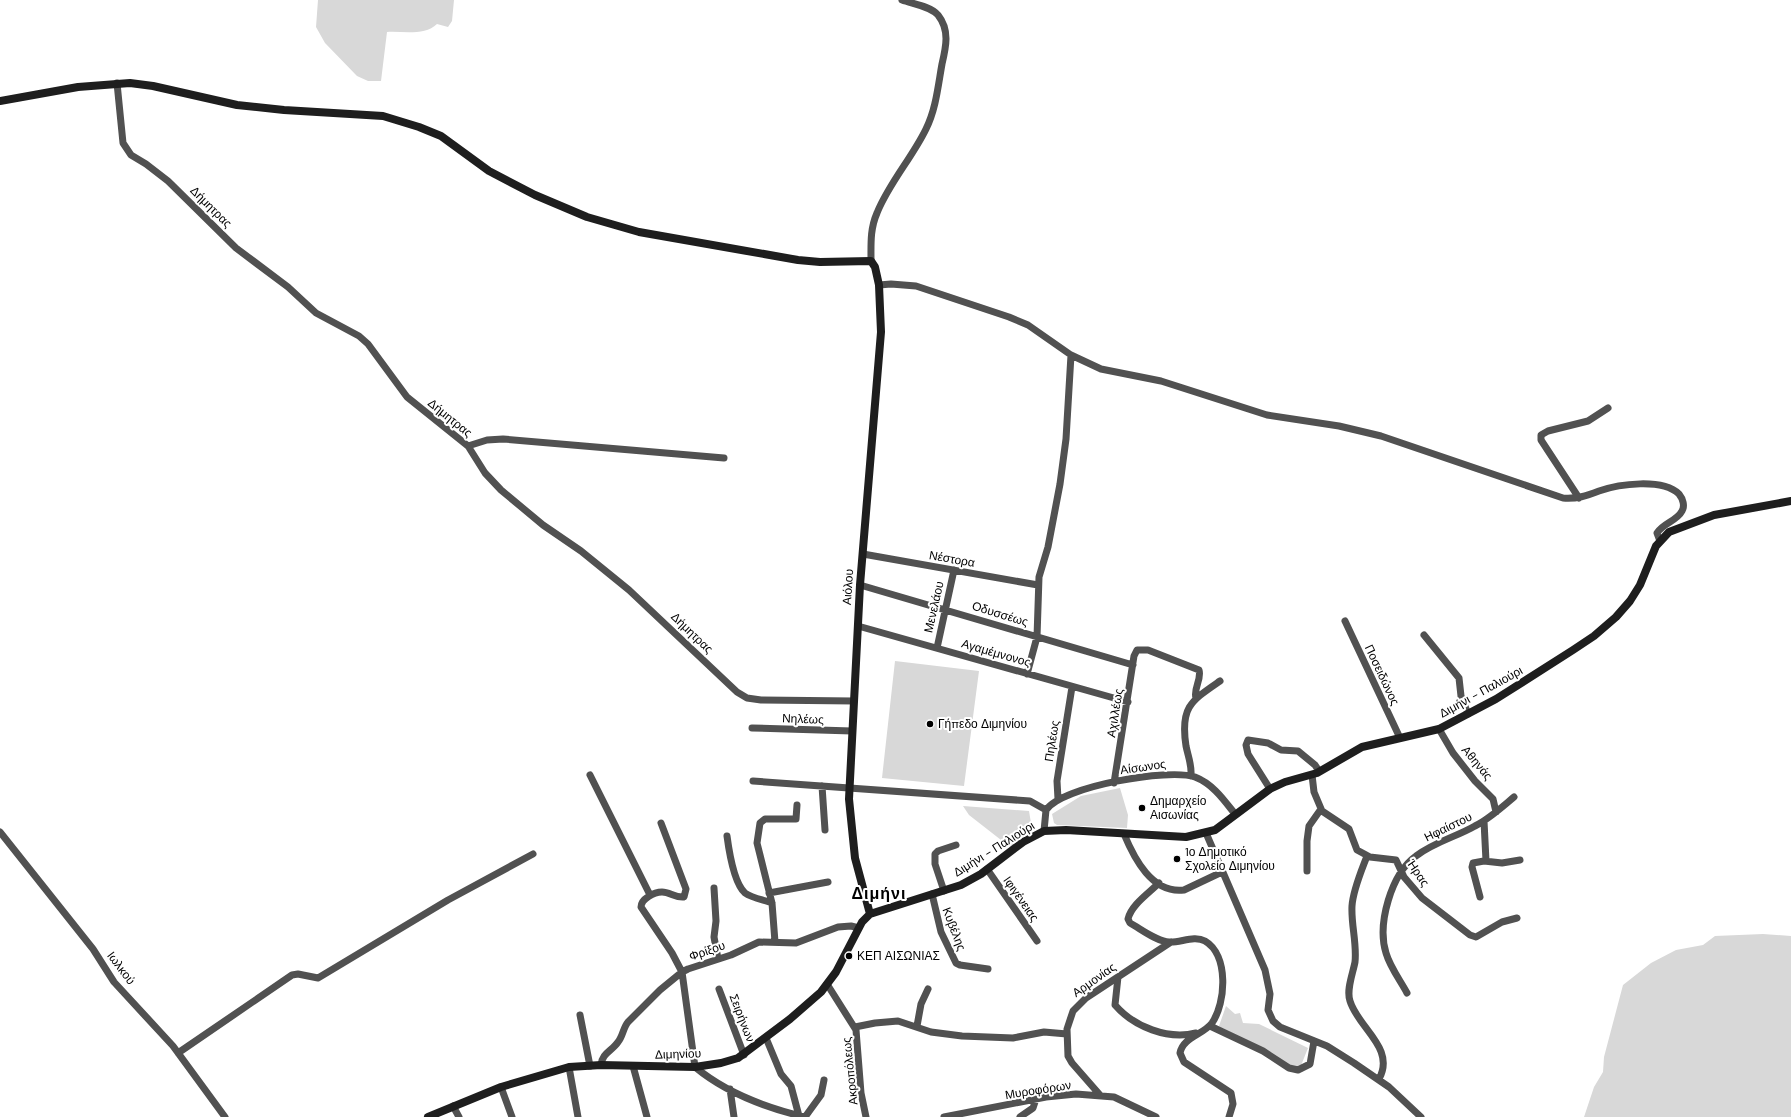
<svg xmlns="http://www.w3.org/2000/svg" width="1791" height="1117" viewBox="0 0 1791 1117" font-family="'DM Sans',sans-serif">
<style>
.green{fill:#d8d8d8}
.lines{fill:none;stroke-linecap:round;stroke-linejoin:round}
.street{stroke:#515151;stroke-width:7}
.secondary{stroke:#1e1e1e;stroke-width:8}
.poi-dot{fill:#000;stroke:#fff;stroke-width:1.5}
.labels{text-anchor:middle;stroke-width:4;stroke-linejoin:round;paint-order:stroke}
.street-label{font-size:12px;fill:#000;stroke:#fff}
.poi-label{font-size:12px;fill:#000;stroke:#fff;text-anchor:start}
.district-label{font-size:16px;font-weight:bold;letter-spacing:1px;fill:#000;stroke:#fff}
</style>
<rect width="100%" height="100%" fill="#fff"/>
<!-- green -->
<path class="green" d="M318,0H454L452,21L448,27L437,24C425,36 403,31 387,32L381,81H368L357,76L325,43L316,27Z
M895,661L979,671L964,786L882,778Z
M1120,788L1128,815L1127,828L1057,825L1054,823L1052,814L1081,796Z
M963,806L1029,811L1032,829L1010,847L969,815Z
M1763,934L1791,936V1117H1584L1594,1087L1603,1072L1604,1057L1623,985L1651,963L1676,950L1703,945L1715,936Z
M1226,1006L1235,1014L1240,1013L1243,1023L1259,1024L1308,1048L1300,1068H1293L1227,1033L1219,1026Z"/>
<g class="lines">
<!-- street -->
<path class="street" d="M117,83L123,143L131,155L146,164L168,181L236,248L288,287L316,313L359,336L368,344L407,397L468,446L485,473L501,490L543,525L581,551L629,590L737,692L747,698L761,700L854,701
M871,261C871,244 870,229 877,213C889,183 912,158 926,129C936,109 938,86 942,64C946,47 950,30 938,15C930,6 913,4 902,0
M879,285L891,284L916,286L1009,317L1028,325L1071,355L1101,369L1161,381L1267,415L1339,426L1381,436L1563,498C1577,499 1586,496 1599,491C1619,484 1662,478 1679,494C1683,499 1685,506 1682,511C1677,521 1663,523 1657,533L1660,541
M468,446L487,440L503,439L724,458
M1579,498L1541,440V435L1548,431L1588,421L1608,408
M863,554L1038,585
M860,585L1133,665
M1345,621L1400,738
M858,626L1128,702
M1424,635L1459,678L1461,696L1468,714
M937,648L954,570
M1027,674L1037,637L1039,577L1048,547L1060,484L1066,439L1071,355
M752,728L852,731
M1439,729L1453,753L1475,781L1493,799L1496,812
M590,775L650,895
M1312,775L1314,792L1322,811L1349,829L1357,850L1370,857L1396,860L1404,877L1422,898L1470,935L1476,937L1502,922L1517,918
M1191,776C1192,765 1188,756 1186,746C1180,707 1191,701 1220,681
M753,781L1030,801L1046,810
M1114,783L1134,656L1137,650H1148L1199,670C1202,679 1193,689 1196,698
M822,786L825,830
M1270,789L1248,754L1246,745L1248,740L1268,743L1281,750L1298,751L1315,765L1319,771
M1058,799L1057,781L1072,687
M1484,821L1486,861
M661,823L686,889L684,897C675,898 670,892 662,892C654,892 641,899 641,907L672,953L682,972L695,1067C725,1092 767,1108 805,1117
M1044,831L1046,810C1062,786 1169,768 1195,777C1213,784 1224,800 1235,814
M0,832L93,949L114,982L173,1046L225,1117
M1206,833L1265,970L1270,994L1268,1010L1273,1021L1280,1027L1327,1046L1354,1063L1389,1087L1421,1117
M1124,834C1134,858 1152,894 1184,890L1222,872
M727,836C729,851 734,883 745,893C752,898 764,900 772,903
M1367,856C1361,872 1353,890 1352,906C1351,925 1357,943 1355,962C1353,973 1346,990 1350,1001C1358,1028 1396,1048 1379,1079
M987,869L1037,941
M1307,871V841L1309,826L1321,809
M1159,883C1149,893 1131,905 1128,919L1130,923C1141,929 1156,941 1169,942C1180,943 1194,935 1205,941C1229,955 1226,1003 1212,1023C1203,1035 1183,1037 1180,1053L1184,1062L1231,1093L1233,1104L1229,1117
M714,888L716,921L714,937L718,959
M944,891L935,864V854L938,851L956,845
M769,893L828,882
M932,894L941,932L956,963L960,965L988,969
M1480,897L1472,867L1473,863L1484,861L1502,863L1520,860
M775,942L772,903L757,843L760,823L765,819H796L797,805
M1118,977L1115,1005C1134,1027 1168,1040 1196,1033
M827,984L856,1030L861,1093L866,1117
M719,989L744,1055
M1407,993C1400,980 1390,967 1386,953C1377,924 1391,874 1416,856C1434,842 1456,837 1475,826C1489,819 1502,807 1514,797
M580,1015L590,1066
M917,1026L921,1004L928,989
M1210,1026L1263,1051L1289,1068L1298,1070L1310,1064L1314,1041
M855,1027L875,1023L898,1021L931,1032L962,1036L1013,1038L1044,1032L1067,1034
M766,1038L781,1074L791,1086L799,1116
M178,1053L292,975L298,974L318,978L448,900L533,854
M601,1065C602,1053 612,1051 618,1042C623,1036 623,1028 628,1022L660,990L682,972L688,969L731,955L759,942L796,943L838,927L851,926L859,928
M633,1066L647,1117
M569,1067L578,1117
M501,1087L512,1117
M730,1089L734,1117
M1100,1095L1072,1063L1068,1056L1067,1029L1073,1011L1086,998L1171,942
M453,1106L459,1117
M805,1117L821,1095L824,1080
M944,1117L1046,1097L1076,1094L1114,1097L1156,1117
M1020,1117L1033,1108L1036,1099"/>
<!-- secondary -->
<path class="secondary" d="M0,101L78,87L130,83L153,86L237,105L284,110L383,116L419,127L441,136L489,171L535,195L587,217L639,232L798,260L820,262L871,261L875,267L879,285L881,332L860,585L849,799L855,858L870,914
M428,1117L501,1087L569,1067L601,1065L695,1067L721,1063L738,1058L790,1019L821,992L836,972L862,922L870,914L961,885L981,874L1023,842L1044,831L1066,830L1186,837L1215,830L1270,789L1285,782L1317,773L1362,747L1439,729L1496,699L1573,650L1594,636L1616,617L1630,601L1640,585L1656,546L1669,532L1714,515L1791,501"/>
</g>
<!-- markers -->
<g class="poi-dot">
<circle cx="930" cy="724" r="4"/>
<circle cx="1142" cy="808" r="4"/>
<circle cx="1177" cy="859" r="4"/>
<circle cx="849" cy="956" r="4"/>
</g>
<g class="labels">
<!-- street labels -->
<g class="street-label">
<text transform="translate(211 207) rotate(45)" y="4">Δήμητρας</text>
<text transform="translate(450 418) rotate(39)" y="4">Δήμητρας</text>
<text transform="translate(952 559) rotate(10)" y="4">Νέστορα</text>
<text transform="translate(848 587) rotate(-86)" y="4">Αιόλου</text>
<text transform="translate(934 607) rotate(-77)" y="4">Μενελάου</text>
<text transform="translate(1000 614) rotate(17)" y="4">Οδυσσέως</text>
<text transform="translate(692 633) rotate(44)" y="4">Δήμητρας</text>
<text transform="translate(996 653) rotate(16)" y="4">Αγαμέμνονος</text>
<text transform="translate(1382 675) rotate(65)" y="4">Ποσειδώνος</text>
<text transform="translate(1481 692) rotate(-29)" y="4">Διμήνι - Παλιούρι</text>
<text transform="translate(1115 713) rotate(-81)" y="4">Αχιλλέως</text>
<text transform="translate(803 719) rotate(2)" y="4">Νηλέως</text>
<text transform="translate(1052 741) rotate(-81)" y="4">Πηλέως</text>
<text transform="translate(1477 763) rotate(50)" y="4">Αθηνάς</text>
<text transform="translate(1143 767) rotate(-8)" y="4">Αίσωνος</text>
<text transform="translate(1448 827) rotate(-26)" y="4">Ηφαίστου</text>
<text transform="translate(994 849) rotate(-32)" y="4">Διμήνι - Παλιούρι</text>
<text transform="translate(1418 873) rotate(56)" y="4">Ήρας</text>
<text transform="translate(1021 899) rotate(55)" y="4">Ιφιγένειας</text>
<text transform="translate(954 929) rotate(69)" y="4">Κυβέλης</text>
<text transform="translate(707 951) rotate(-19)" y="4">Φρίξου</text>
<text transform="translate(121 968) rotate(53)" y="4">Ιωλκού</text>
<text transform="translate(1094 980) rotate(-35)" y="4">Αρμονίας</text>
<text transform="translate(742 1018) rotate(69)" y="4">Σειρήνων</text>
<text transform="translate(678 1054) rotate(-2)" y="4">Διμηνίου</text>
<text transform="translate(850 1071) rotate(-96)" y="4">Ακροπόλεως</text>
<text transform="translate(1038 1090) rotate(-9)" y="4">Μυροφόρων</text>
</g>
<!-- poi labels -->
<g class="poi-label">
<text x="938" y="728">Γήπεδο Διμηνίου</text>
<text x="1150" y="805">Δημαρχείο<tspan x="1150" dy="14">Αισωνίας</tspan></text>
<text x="1185" y="856">1ο Δημοτικό<tspan x="1185" dy="14">Σχολείο Διμηνίου</tspan></text>
<text x="857" y="960">ΚΕΠ ΑΙΣΩΝΙΑΣ</text>
</g>
<!-- district labels -->
<g class="district-label">
<text x="879" y="899">Διμήνι</text>
</g>
</g>
</svg>
